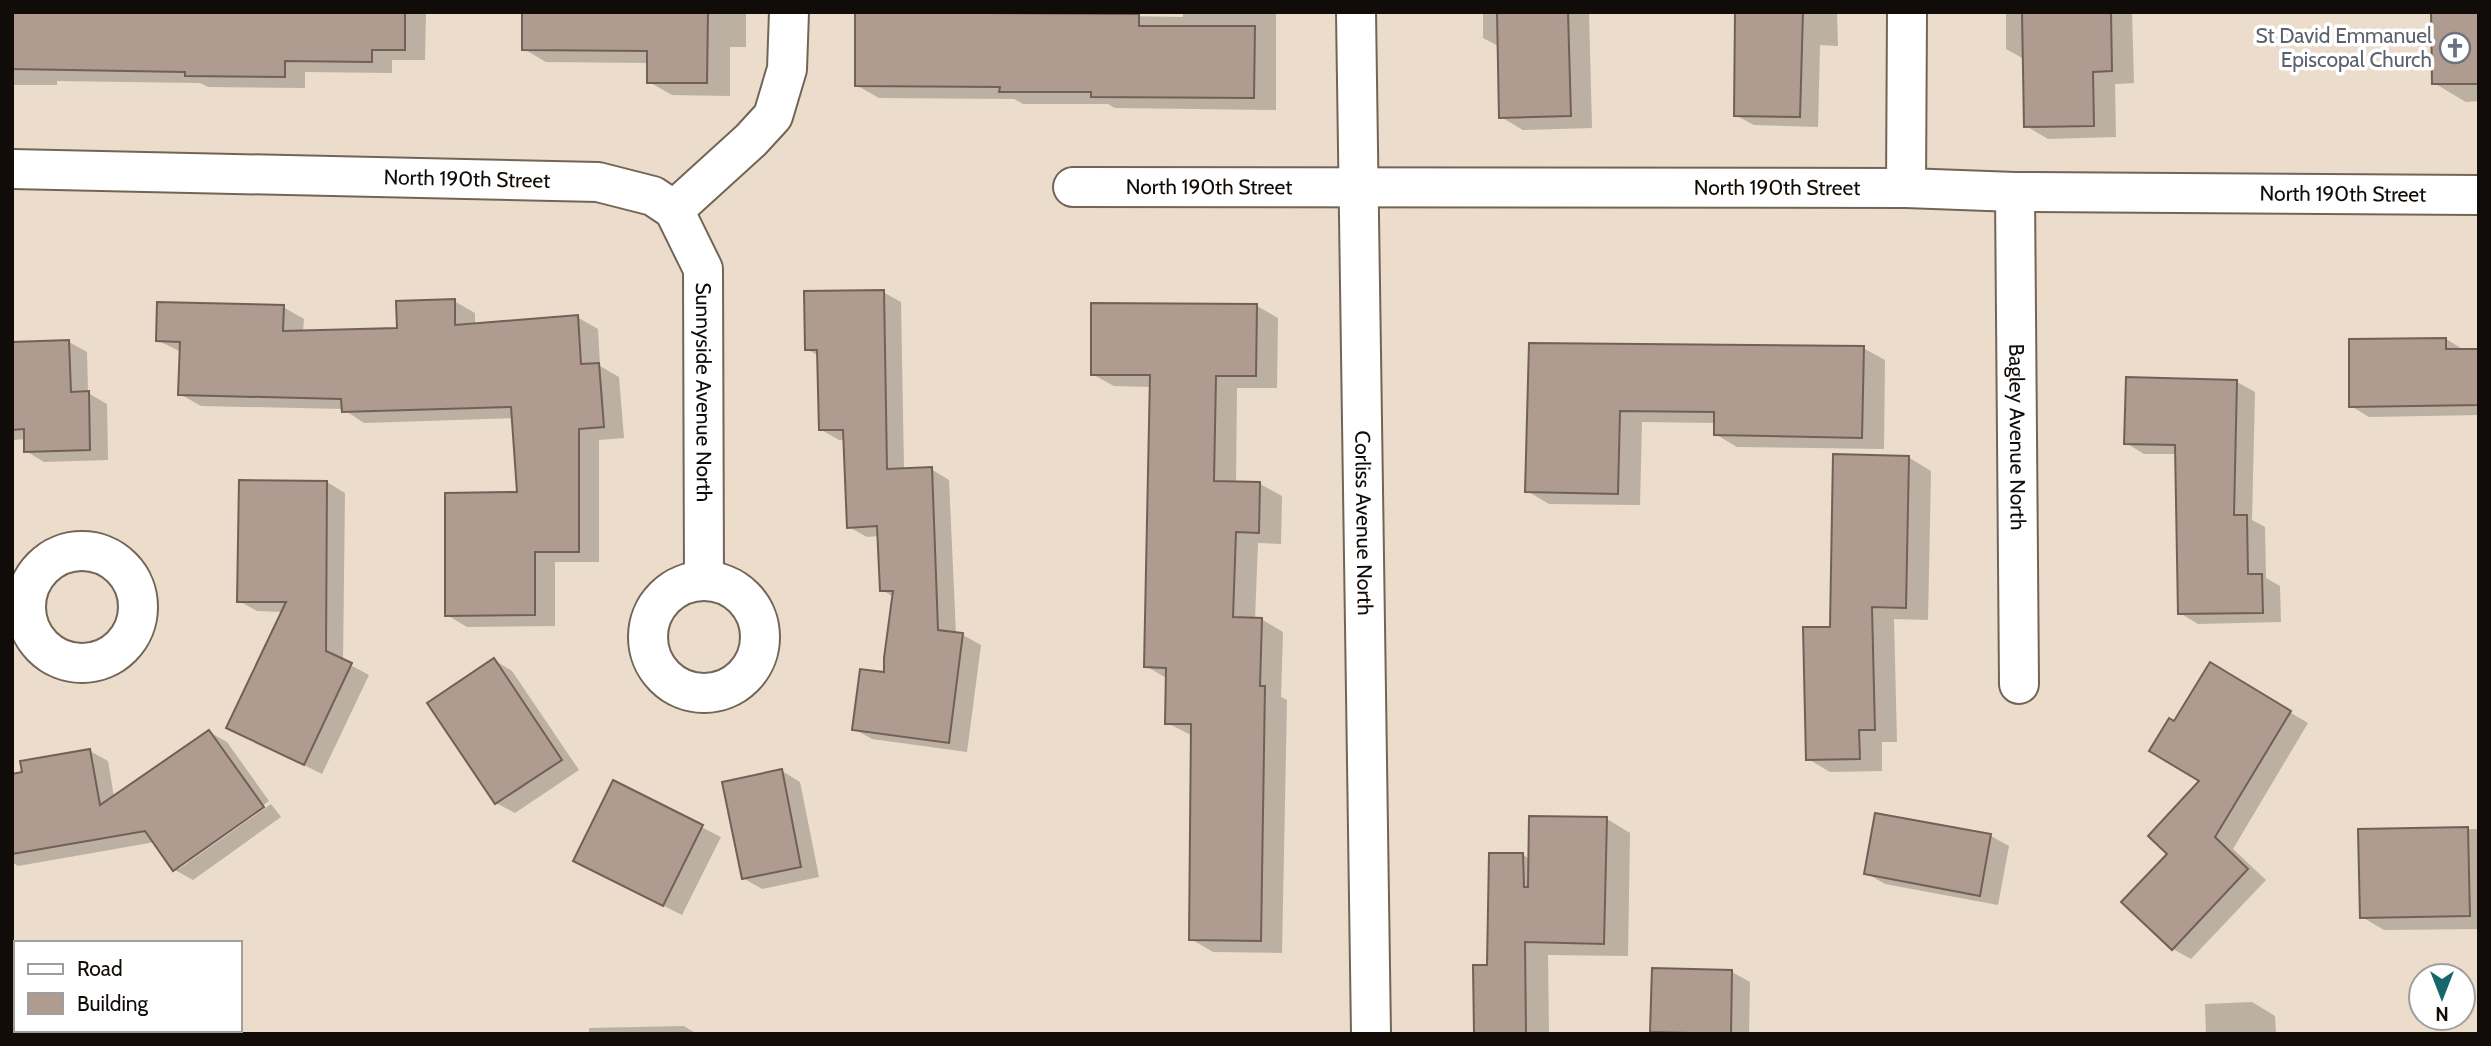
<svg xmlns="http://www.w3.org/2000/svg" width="2491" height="1046" font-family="Cabin,sans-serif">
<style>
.shadow{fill:#0003}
.building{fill:#af9b90;stroke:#726056;stroke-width:2}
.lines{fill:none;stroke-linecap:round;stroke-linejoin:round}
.minor-casing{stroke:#736556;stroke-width:42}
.minor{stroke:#fff;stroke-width:38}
.labels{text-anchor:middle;stroke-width:7;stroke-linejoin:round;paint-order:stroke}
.worship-label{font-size:21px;fill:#5b616d;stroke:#fff;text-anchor:end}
.street-label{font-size:21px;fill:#110c07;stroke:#fff}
</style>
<rect width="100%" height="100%" fill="#ebdccb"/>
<!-- shadow -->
<g class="shadow">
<polygon points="12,12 426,12 425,60 392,60 392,73 305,72 305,88 208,87 200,83 57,81 57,85 12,85"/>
<polygon points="524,12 746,12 746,47 730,47 730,96 672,95 649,82 649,63 546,62 524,49"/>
<polygon points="857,12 1183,17 1183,12 1276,12 1276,110 1115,108 1108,104 1023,104 1014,99 879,98 856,85"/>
<polygon points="1483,12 1589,12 1592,128 1523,130 1501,117 1500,47 1483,38"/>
<polygon points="1737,12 1837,12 1838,46 1820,45 1818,127 1754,125 1735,115"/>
<polygon points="2006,12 2132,12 2134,83 2115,84 2116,137 2048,139 2026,126 2024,59 2006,49"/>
<polygon points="2479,12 2479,101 2466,102 2434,83"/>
<polygon points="883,292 901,302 904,470 931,469 949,480 956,634 963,635 981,645 967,752 872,739 854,729 886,673 894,597 882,590 879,536 867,537 849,527 845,440 839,440 820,429 819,356 807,349"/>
<polygon points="454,301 475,313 475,325 577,317 598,329 600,366 619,377 624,438 599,440 599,562 555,562 555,626 467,627 447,615 519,494 514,418 364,423 343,409 201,406 180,394 181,352 157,340 283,307 304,319 303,332 399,329"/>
<polygon points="1257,306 1278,318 1277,388 1237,388 1236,483 1260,484 1282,496 1281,544 1258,543 1255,619 1261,619 1283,632 1281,697 1287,700 1282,953 1213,952 1191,939 1193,736 1167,723 1168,679 1146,666 1152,387 1114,386 1092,374"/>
<polygon points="2446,339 2464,350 2479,350 2479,415 2369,417 2351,406"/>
<polygon points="69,342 87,352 88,393 107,404 108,460 44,462 26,451 26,439 12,440 12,344"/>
<polygon points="1530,345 1863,348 1885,360 1884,449 1737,447 1715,434 1716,423 1642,422 1640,505 1549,504 1527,491"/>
<polygon points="2237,382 2255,392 2252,520 2265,527 2266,578 2280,586 2281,622 2198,624 2180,613 2177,454 2144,454 2126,443"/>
<polygon points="1908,457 1931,471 1928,620 1894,619 1897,742 1882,742 1882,771 1830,772 1808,759 1831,629"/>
<polygon points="327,482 345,493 343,661 369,675 322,774 228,727 283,612 257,611 239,601"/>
<polygon points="494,660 512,671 579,770 515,813 496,803"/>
<polygon points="2210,665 2308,723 2233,849 2266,880 2191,959 2173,949 2170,854 2202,781 2175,723"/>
<polygon points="209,732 227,742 269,801 179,865 179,869 271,804 281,817 193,880 175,870 155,842 18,866 12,862 12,775 90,751 108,761 114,797"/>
<polygon points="782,771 800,782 819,877 762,889 743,878"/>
<polygon points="613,783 721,837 682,915 593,871"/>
<polygon points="1607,819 1630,833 1628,956 1548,955 1549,1034 1476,1034 1489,967 1523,855 1530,859"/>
<polygon points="2479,829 2479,929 2384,930 2362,917 2359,831"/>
<polygon points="1991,836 2009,846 1998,905 1885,884 1866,873"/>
<polygon points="1653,969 1732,972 1750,982 1749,1034 1657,1034 1652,1031"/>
<polygon points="12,991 16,991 16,1030 83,1030 83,1034 12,1034"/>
<polygon points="2252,1002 2275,1016 2276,1034 2206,1034 2205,1004"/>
<polygon points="684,1026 697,1034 589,1034 589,1028"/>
</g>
<!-- building -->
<g class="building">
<polygon points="12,12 405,12 405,50 372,50 372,62 285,61 285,77 185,76 185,72 12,69"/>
<polygon points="522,12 708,12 707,83 647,83 647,51 522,50"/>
<polygon points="855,12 1139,14 1139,26 1255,26 1254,98 1091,97 1091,92 999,92 1000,87 855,86"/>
<polygon points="1497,12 1568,12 1571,116 1499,118"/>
<polygon points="1735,12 1803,12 1800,117 1734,116"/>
<polygon points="2022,12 2111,12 2112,71 2093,72 2094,126 2024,127"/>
<polygon points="2431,12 2479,12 2479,84 2432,84"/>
<polygon points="884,290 887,469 932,467 938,630 963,633 949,743 852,730 860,669 884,672 884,658 893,591 880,591 877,526 847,528 843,430 819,430 817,350 805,350 804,291"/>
<polygon points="455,299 455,325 578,315 581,364 599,363 604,427 579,429 579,552 535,552 535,615 445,616 445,493 517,492 511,407 342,412 341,399 178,395 180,342 156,341 157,302 284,305 283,331 397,328 396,301"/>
<polygon points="1091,303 1257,304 1256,376 1216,376 1214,481 1260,482 1259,533 1236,532 1233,617 1262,618 1260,686 1265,686 1261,941 1189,940 1191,724 1165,724 1166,668 1144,667 1150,375 1091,375"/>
<polygon points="2446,338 2446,349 2479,349 2479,405 2349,407 2349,339"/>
<polygon points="69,340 71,392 89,391 90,450 24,452 24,429 12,430 12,342"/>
<polygon points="1529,343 1864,346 1862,438 1714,435 1714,412 1620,411 1618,494 1525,492"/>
<polygon points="2126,377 2237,380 2234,515 2247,515 2248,574 2262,574 2263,613 2178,614 2175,445 2124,444"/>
<polygon points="1833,454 1909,456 1906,608 1872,607 1875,730 1859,730 1860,759 1806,760 1803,627 1830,627"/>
<polygon points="239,480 327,481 326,651 352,663 304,765 226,728 286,602 237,602"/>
<polygon points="494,658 562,760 495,804 427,703"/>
<polygon points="2210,662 2291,711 2215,837 2248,869 2172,950 2121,902 2167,854 2148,836 2199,781 2149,751 2169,718 2174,721"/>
<polygon points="209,730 264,807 173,871 145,831 12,854 12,774 22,772 20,761 90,749 100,805"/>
<polygon points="782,769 801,867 742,879 722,782"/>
<polygon points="613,780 703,825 663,906 573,861"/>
<polygon points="1875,813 1991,834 1980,896 1864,874"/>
<polygon points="1529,816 1607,817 1604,944 1525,942 1526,1034 1474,1034 1473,965 1487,965 1489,853 1523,853 1524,887 1528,887"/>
<polygon points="2468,827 2470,916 2360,918 2358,829"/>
<polygon points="1652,968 1732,970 1731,1034 1650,1032"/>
</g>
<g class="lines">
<!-- minor casing -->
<g class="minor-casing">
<g id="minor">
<path id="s1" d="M1356 12 1371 1034"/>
<path id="s2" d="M12 169 598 182 653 196 674 210 751 140 773 116 787 69 789 12"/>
<path id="s3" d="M1073 187 1906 188 2015 192 2479 195"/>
<polyline points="1906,188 1907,12"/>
<path id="s4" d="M2015 192 2019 684"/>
<path id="s5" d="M674 210 703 269 704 581"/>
<circle cx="82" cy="607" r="56"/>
<circle cx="704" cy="637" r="56"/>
</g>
</g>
<!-- minor -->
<use href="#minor" class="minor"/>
</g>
<!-- icons -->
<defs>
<g id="church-ring" transform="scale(1.575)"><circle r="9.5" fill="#fff" stroke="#6b7280" stroke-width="1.5"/><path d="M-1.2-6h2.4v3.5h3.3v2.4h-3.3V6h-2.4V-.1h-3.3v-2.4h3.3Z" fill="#6b7280"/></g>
</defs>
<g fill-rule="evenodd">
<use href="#church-ring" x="2455" y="48"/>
</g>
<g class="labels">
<!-- worship labels -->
<g class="worship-label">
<text x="2432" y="43">St David Emmanuel<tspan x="2432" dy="24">Episcopal Church</tspan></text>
</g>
<!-- street labels -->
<g class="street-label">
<text dy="7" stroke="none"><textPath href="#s2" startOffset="455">North 190th Street</textPath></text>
<text dy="7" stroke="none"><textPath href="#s3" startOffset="136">North 190th Street</textPath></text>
<text dy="7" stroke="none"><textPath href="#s3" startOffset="704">North 190th Street</textPath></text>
<text dy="7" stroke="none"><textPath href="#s3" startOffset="1270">North 190th Street</textPath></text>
<text dy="7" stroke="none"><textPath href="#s5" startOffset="189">Sunnyside Avenue North</textPath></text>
<text dy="7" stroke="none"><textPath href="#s4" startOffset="245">Bagley Avenue North</textPath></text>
<text dy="7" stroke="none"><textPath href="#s1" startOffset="511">Corliss Avenue North</textPath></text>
</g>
</g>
<!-- border -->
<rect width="2491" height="1046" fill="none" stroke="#110c07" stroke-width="28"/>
<!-- legend -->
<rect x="14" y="941" width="228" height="91" fill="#ffffff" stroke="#a09e9c" stroke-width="2"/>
<rect x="28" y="964" width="35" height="10" fill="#ffffff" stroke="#a09e9c" stroke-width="2"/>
<text x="77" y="976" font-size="21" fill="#110c07">Road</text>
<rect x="28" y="993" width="35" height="21" fill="#af9b90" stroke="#a09e9c" stroke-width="2"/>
<text x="77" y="1011" font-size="21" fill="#110c07">Building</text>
<!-- north arrow -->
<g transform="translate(2442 997) rotate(180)"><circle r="33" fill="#ffffff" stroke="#a09e9c" stroke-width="2"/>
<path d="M0-5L12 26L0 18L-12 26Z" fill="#176669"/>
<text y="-10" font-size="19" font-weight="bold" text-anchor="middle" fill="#110c07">N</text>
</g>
</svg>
